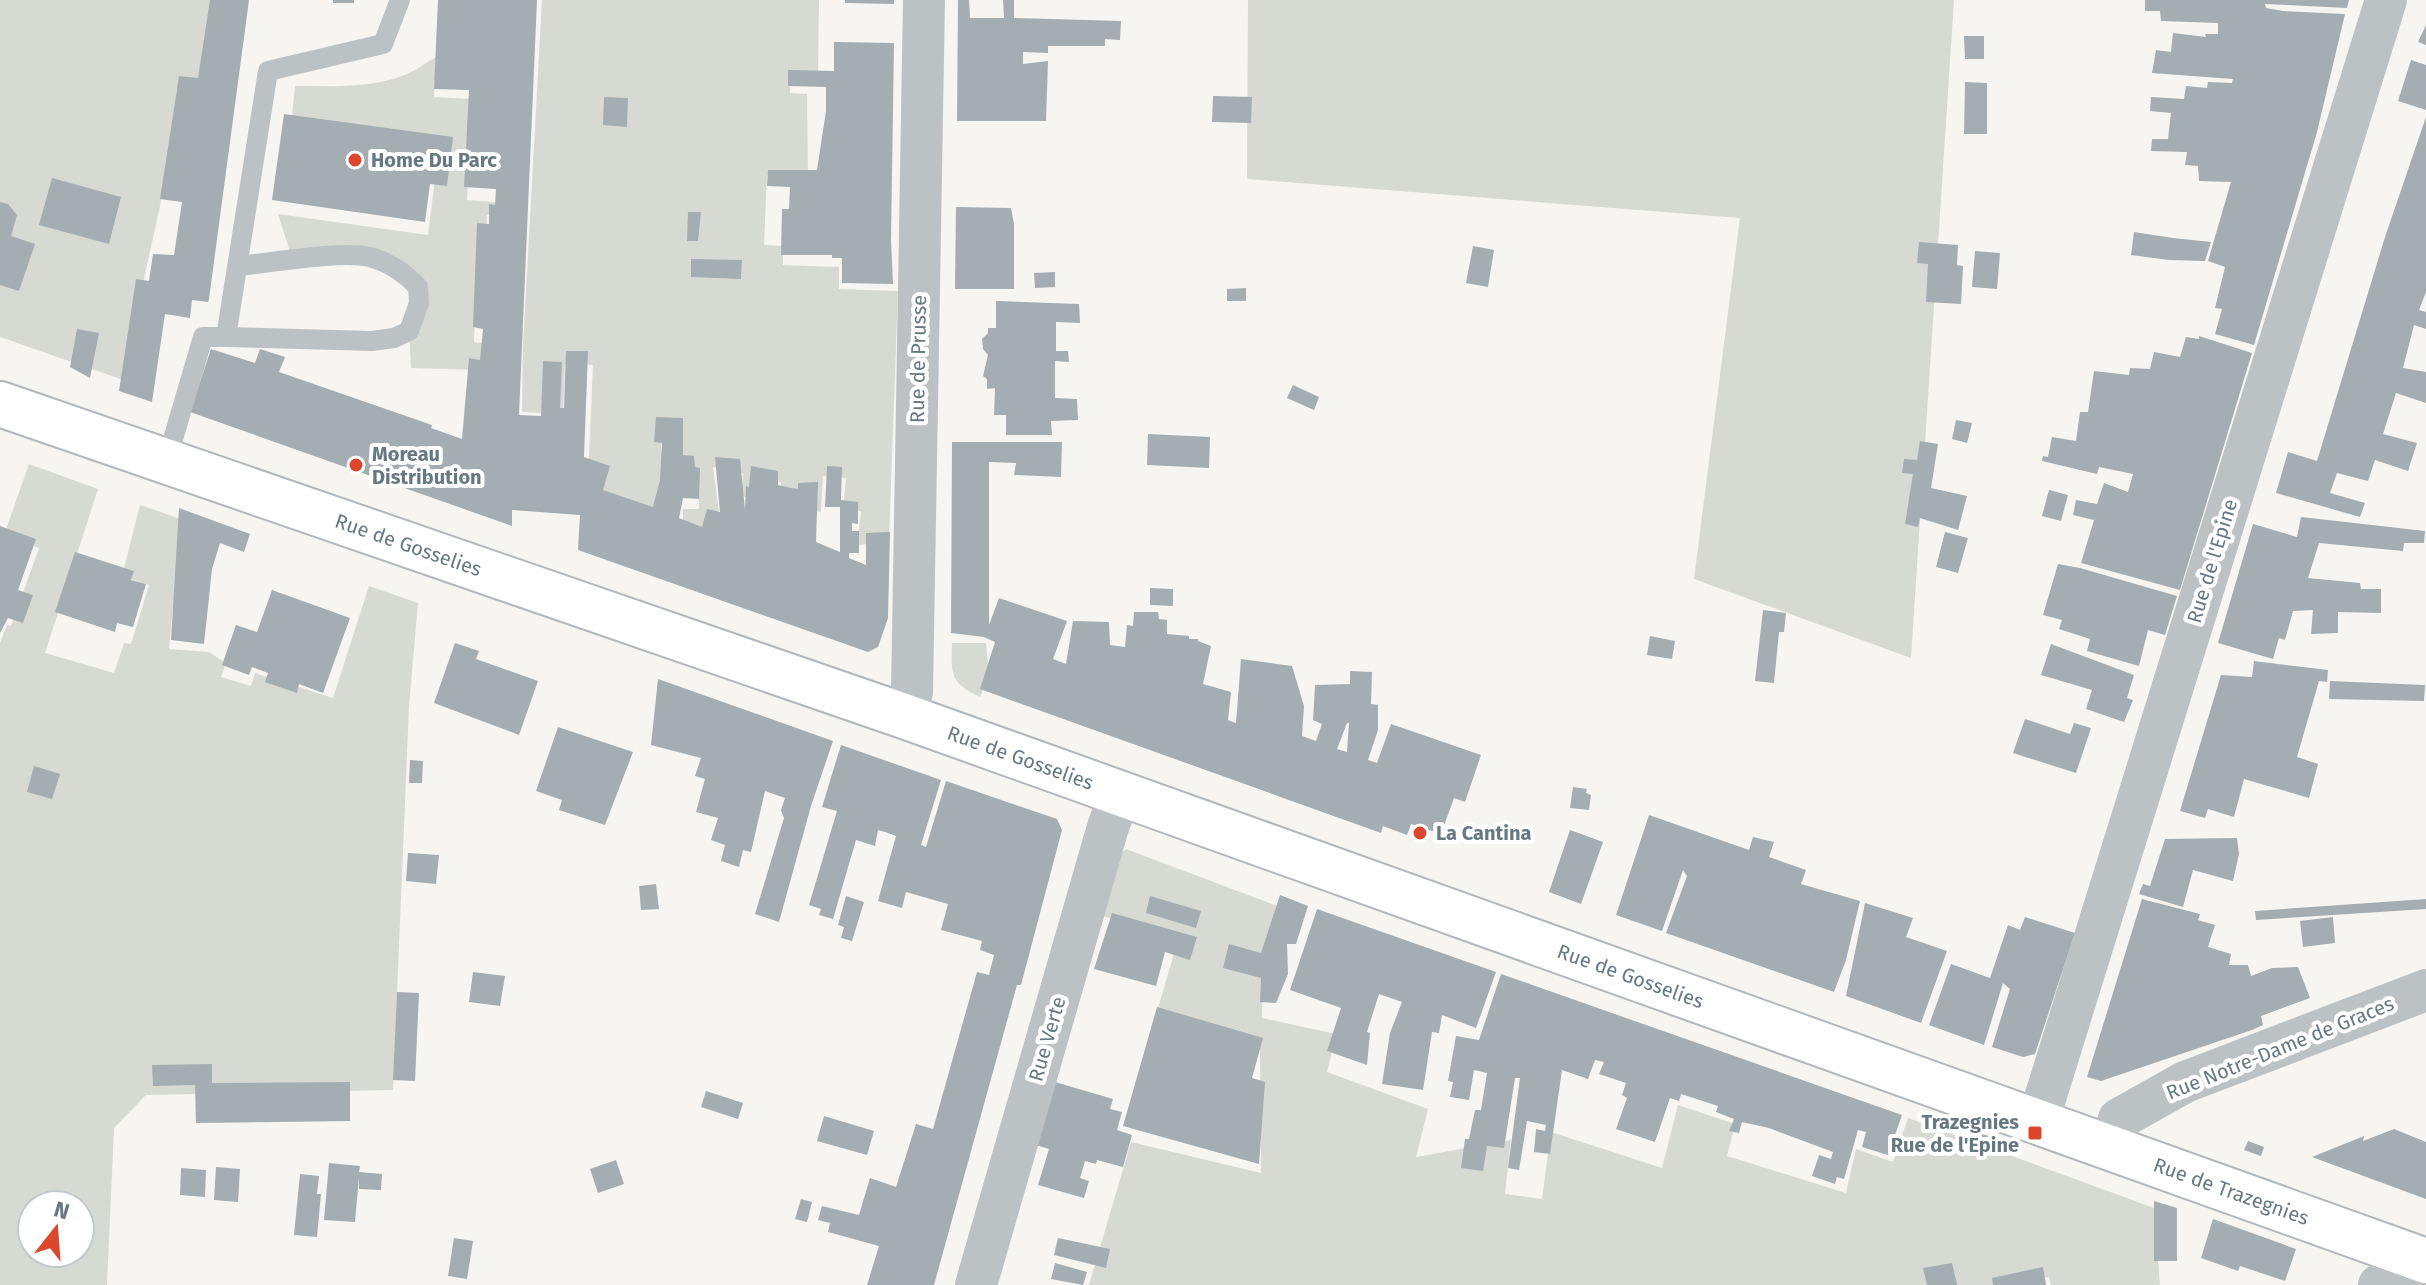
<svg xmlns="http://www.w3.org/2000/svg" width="2426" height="1285" font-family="'Fira Sans',sans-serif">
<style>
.green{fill:#d6dad2;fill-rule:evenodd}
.building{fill:#a4adb2;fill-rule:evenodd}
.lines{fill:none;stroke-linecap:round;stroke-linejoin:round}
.secondary-casing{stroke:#b1b7bb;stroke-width:48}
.service{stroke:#bcc1c4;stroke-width:20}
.minor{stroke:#bcc1c4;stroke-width:42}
.secondary{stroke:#fff;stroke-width:44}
.poi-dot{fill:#db472d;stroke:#fff;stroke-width:3}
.labels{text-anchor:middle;stroke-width:8;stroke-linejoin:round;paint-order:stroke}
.poi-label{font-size:20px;font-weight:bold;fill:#667882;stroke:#fff;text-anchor:start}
.street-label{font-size:20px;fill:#667882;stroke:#fff}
</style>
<rect width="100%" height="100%" fill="#f6f5f2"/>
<!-- green -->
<g class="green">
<polygon points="0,0 215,0 203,91 177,88 160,206 141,292 129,382 0,337"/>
<polygon points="542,0 819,0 818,78 790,78 790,93 807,94 808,176 767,175 764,245 783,246 783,265 839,267 839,289 898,291 889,542 857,545 861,511 843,511 846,478 823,476 821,512 781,506 781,482 762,481 765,502 741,496 743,473 713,467 719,512 715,543 683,532 683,509 699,509 698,471 682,473 659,426 663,467 655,521 587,502 593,365 565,364 563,414 522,412 523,345"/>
<polygon points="1248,0 1954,0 1911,658 1694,579 1740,218 1247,179"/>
<path d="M436 57 434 97 473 99 467 200 495 202V215H487L486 233H479L474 342 483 343 481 370 411 368 409 331 419 303 391 266 293 261 278 214 428 235 439 147 291 125 295 86C332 86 374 89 409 73 418 69 427 62 436 57Z"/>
<path d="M29 464 98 489 45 653 114 673 124 643 131 644 149 585 122 576 140 505 181 519 169 649 209 652 226 663 221 677 251 686 255 673 333 698 369 586 418 603 409 706 393 1090 146 1095 114 1128 107 1285H0V643L7 625 11 626 39 548 4 535ZM32 1205H80V1253H32Z"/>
<path d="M952 643H986L989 674 980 697C950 683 951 674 952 643Z"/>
<polygon points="1126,849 1280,907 1263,975 1262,1018 1336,1034 1327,1072 1428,1109 1416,1157 1511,1140 1505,1194 1542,1199 1551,1132 1662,1168 1678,1105 1735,1124 1727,1156 1846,1193 1856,1149 1893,1162 1908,1118 2154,1208 2160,1285 2051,1285 2049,1277 2009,1285 1089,1285 1131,1142 1261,1173 1260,1048 1155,1018 1179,937 1099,915 1114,859"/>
</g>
<!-- building -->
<g class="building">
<polygon points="210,0 249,0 209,299 208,302 192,300 190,318 165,314 152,402 119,391 136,279 149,281 153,254 174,255 182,202 160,199 179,76 198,78"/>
<rect x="333" y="0" width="21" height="3"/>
<polygon points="438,0 537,0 519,415 541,416 543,361 562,362 560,408 564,408 566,351 588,351 584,457 610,466 603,490 653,507 660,480 662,443 654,442 656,417 683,418 683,455 694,456 695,467 700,468 699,499 683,498 679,518 702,527 707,509 720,512 715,457 740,459 745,510 746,486 749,487 751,466 778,471 778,485 791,488 798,489 798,483 818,482 816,542 840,552 840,507 825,507 827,466 842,467 841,500 858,502 858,524 852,523 852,531 859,531 859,553 849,553 849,558 866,565 866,533 890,532 888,618 878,647 868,652 578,550 580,515 512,510 512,526 190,412 211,349 255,363 260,349 285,357 279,372 432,425 431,428 462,439 469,358 480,360 483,329 473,327 477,223 489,224 489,204 495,205 496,189 464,187 469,90 434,89"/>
<polygon points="845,0 894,0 894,4 845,3"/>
<polygon points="958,0 969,0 970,18 1004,18 1003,0 1014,0 1014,18 1121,21 1120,40 1105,39 1105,46 1048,46 1048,53 1023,52 1023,64 1048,61 1046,121 957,121"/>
<polygon points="2145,0 2349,0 2347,8 2265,4 2266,8 2283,11 2345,14 2317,132 2254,345 2215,334 2222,309 2215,308 2225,267 2208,261 2231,182 2199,181 2198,166 2185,165 2187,152 2151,151 2152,139 2168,139 2171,113 2150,111 2151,97 2184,99 2186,86 2207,88 2208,82 2232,83 2233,79 2152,73 2156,50 2171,52 2173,33 2206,37 2205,34 2218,34 2218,23 2161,21 2160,11 2145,11"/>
<polygon points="2426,25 2426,45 2418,42"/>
<polygon points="1964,36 1984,36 1984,59 1965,59"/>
<polygon points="834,42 894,43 891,239 893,284 842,283 842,258 832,258 832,255 781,255 782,209 789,209 790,187 767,186 768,170 817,170 826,111 826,87 788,86 788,70 834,71"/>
<polygon points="2411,60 2426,65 2426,110 2398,101"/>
<polygon points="1965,82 1987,83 1987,134 1964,134"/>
<polygon points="1213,96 1252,97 1251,123 1212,122"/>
<polygon points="604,97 628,98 627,127 603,125"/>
<polygon points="284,114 453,137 447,186 430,184 425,222 272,200"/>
<polygon points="2426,117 2426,292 2419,310 2426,312 2426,329 2414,325 2403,368 2426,372 2426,403 2396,393 2383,434 2417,443 2408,471 2375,460 2368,481 2337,473 2330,493 2365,503 2360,517 2276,493 2288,452 2317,461 2385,237"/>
<polygon points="52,178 121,197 109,244 39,225"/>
<polygon points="0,202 8,204 17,215 11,236 35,244 19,291 0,285"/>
<polygon points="956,207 1011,208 1014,224 1014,289 955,289"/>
<polygon points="688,212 701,212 698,241 687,241"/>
<polygon points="2134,232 2173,238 2211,242 2205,261 2169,260 2131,255"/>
<polygon points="1919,242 1958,245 1957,265 1963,266 1961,304 1926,302 1928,264 1917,263"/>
<polygon points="1473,246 1494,250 1488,287 1466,283"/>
<polygon points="1975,251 2000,253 1997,289 1972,287"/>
<polygon points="691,259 742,260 741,279 691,277"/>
<polygon points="1055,272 1055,287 1035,288 1034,273"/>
<polygon points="1246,288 1246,301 1227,301 1227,289"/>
<polygon points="996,301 1079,304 1080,323 1056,322 1056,351 1068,351 1069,362 1055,361 1055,398 1077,399 1078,420 1051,421 1052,435 1006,435 1006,415 994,415 995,388 987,389 987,379 983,376 988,355 983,349 982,339 988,333 988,328 996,328"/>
<polygon points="77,329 99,333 90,378 70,367"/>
<polygon points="2199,336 2252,353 2180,590 2081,563 2094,520 2073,515 2076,500 2097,504 2104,483 2128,492 2133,474 2099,467 2097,474 2042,461 2043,456 2048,457 2052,437 2076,441 2080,412 2088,412 2094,371 2129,375 2130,368 2150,369 2154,352 2180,357 2186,337 2199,339"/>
<polygon points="1293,385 1319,397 1314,410 1287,398"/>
<polygon points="1956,420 1972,423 1967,443 1952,439"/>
<polygon points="1148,434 1210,437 1209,468 1147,465"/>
<polygon points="1920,441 1938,444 1931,488 1967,496 1958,530 1920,518 1918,527 1905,524 1913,474 1902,473 1904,459 1917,460"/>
<path d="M952 442H1062L1061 477 1014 475 1016 463 989 462V625L999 598 1067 621 1053 659 1066 664 1073 621 1109 622 1110 645 1125 647 1127 625 1133 626 1134 612H1158L1159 619 1167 620V634L1189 636V639H1198V641L1211 646 1203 684 1231 692 1228 720 1236 723 1241 659 1292 666 1304 706 1302 736 1316 741 1322 724 1313 720 1315 685 1350 684V671L1372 672 1371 704 1378 705V730L1368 760 1377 763 1391 724 1481 755 1465 802 1454 798 1441 834 1411 824 1407 835 1383 826 1381 833 980 689 995 642 984 637 951 633ZM1347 723H1349L1347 752 1337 749Z"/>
<polygon points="2049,490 2068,495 2061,521 2042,516"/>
<polygon points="179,508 250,534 244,552 220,543 212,569 204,644 171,640"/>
<polygon points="2301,517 2425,531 2424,543 2404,543 2403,551 2319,543 2308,578 2360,583 2361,589 2381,589 2381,613 2338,612 2338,633 2311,634 2313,610 2293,611 2285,640 2279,638 2273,659 2218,643 2253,524 2297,537"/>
<polygon points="0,526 36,539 18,590 33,595 23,623 8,618 0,633"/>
<polygon points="1945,532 1968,538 1958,573 1936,567"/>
<polygon points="75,552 134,571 131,580 146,584 133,627 117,623 115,632 55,612"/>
<polygon points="2058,564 2080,568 2177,596 2165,635 2148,630 2139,666 2087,651 2090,639 2059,629 2062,620 2043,615"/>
<polygon points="1150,588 1173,589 1173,606 1150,605"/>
<polygon points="272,590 350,618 323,693 299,684 297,693 265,682 268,673 252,667 249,675 222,665 236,625 257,632"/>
<polygon points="1763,610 1786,613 1784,632 1779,632 1774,683 1755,681"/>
<polygon points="1650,636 1675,641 1672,659 1647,655"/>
<polygon points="455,643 479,651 476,659 538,681 519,735 434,703"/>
<polygon points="2051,644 2134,675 2127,698 2133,700 2124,722 2086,709 2092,690 2041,675"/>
<polygon points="2254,661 2328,670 2327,682 2319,681 2297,757 2318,764 2309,798 2244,779 2234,817 2208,809 2205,818 2180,811 2221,675 2252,677"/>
<polygon points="658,679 833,741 811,806 779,922 755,914 784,818 781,810 785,798 765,791 751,852 743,850 739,867 721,861 725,845 711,840 718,818 696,812 705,779 695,776 701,758 651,745"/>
<polygon points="2330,681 2425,685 2424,701 2329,699"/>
<polygon points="2025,719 2070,734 2074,723 2091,728 2076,773 2013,753"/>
<polygon points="558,727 633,752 605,825 559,810 562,800 536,791"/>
<polygon points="841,745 941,780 921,845 926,847 946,781 1057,819 1062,830 1021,985 1017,985 934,1285 867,1285 879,1246 828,1232 830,1223 818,1220 822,1206 859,1215 870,1178 896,1187 916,1124 933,1129 977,972 989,975 994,955 980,950 982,941 941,930 948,904 906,892 902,908 878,901 896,836 885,832 878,830 875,846 856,840 833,919 819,915 821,909 809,905 837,811 822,807"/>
<polygon points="410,760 423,761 422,783 409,783"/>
<polygon points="34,766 60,774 52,799 27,792"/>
<polygon points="1573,787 1587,789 1586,793 1591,795 1589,810 1570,808"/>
<polygon points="1649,815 1749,850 1753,837 1774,842 1769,857 1806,870 1801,884 1860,901 1846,960 1834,992 1666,933 1687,876 1683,870 1662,931 1616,915"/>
<polygon points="1570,830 1603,842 1581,904 1549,892"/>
<polygon points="2237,838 2239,854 2233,881 2193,870 2183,907 2139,894 2143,884 2150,886 2165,839"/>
<polygon points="408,853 439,855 436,884 406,881"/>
<polygon points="656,884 659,909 641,910 639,886"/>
<polygon points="1280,895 1308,906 1296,944 1287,944 1288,974 1276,1003 1260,1002 1261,978 1223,968 1229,944 1261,953"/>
<polygon points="846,896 864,902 852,941 841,938 844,927 838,925"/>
<polygon points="1150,896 1201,911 1196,928 1146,913"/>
<polygon points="2142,899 2200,914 2198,920 2215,925 2208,947 2231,954 2229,965 2248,965 2251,976 2272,968 2298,967 2310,998 2261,1016 2263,1025 2252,1030 2101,1081 2087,1077"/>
<polygon points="2426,899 2426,909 2256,920 2255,911"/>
<polygon points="1865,903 1913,918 1906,937 1947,951 1921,1023 1846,996"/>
<polygon points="1317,909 1496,972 1476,1028 1442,1015 1439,1033 1432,1032 1423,1090 1382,1084 1390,1033 1402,1002 1379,994 1367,1032 1370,1033 1367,1065 1327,1051 1341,1008 1290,990"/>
<polygon points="1112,913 1197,937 1190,960 1165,952 1156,986 1094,969"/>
<polygon points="2025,917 2075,933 2035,1054 2023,1057 1992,1047 2010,989 2003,983 1984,1045 1929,1025 1951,964 1990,978 2008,925 2020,930"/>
<polygon points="2333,917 2335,943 2303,947 2300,921"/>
<polygon points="473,972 505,976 500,1006 469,1002"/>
<polygon points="1501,974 1902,1115 1888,1155 1862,1147 1866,1132 1858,1130 1844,1179 1837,1177 1835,1184 1812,1176 1819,1155 1831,1159 1833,1152 1769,1128 1742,1122 1739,1133 1729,1131 1734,1119 1716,1112 1718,1106 1681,1094 1679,1101 1670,1098 1655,1142 1616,1129 1627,1098 1622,1095 1626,1083 1599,1074 1604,1062 1595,1060 1588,1079 1562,1070 1550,1154 1534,1152 1536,1129 1545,1131 1546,1125 1527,1121 1519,1170 1508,1168 1520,1078 1515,1078 1504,1148 1487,1146 1483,1171 1461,1168 1465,1139 1469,1139 1475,1110 1481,1110 1487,1073 1474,1070 1469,1100 1450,1097 1453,1082 1448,1081 1456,1036 1479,1040"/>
<polygon points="397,992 419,993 415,1081 393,1080"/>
<polygon points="1157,1007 1263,1038 1252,1078 1265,1082 1259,1164 1123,1126"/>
<polygon points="212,1064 212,1083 350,1082 350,1121 196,1123 195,1085 153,1086 152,1065"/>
<polygon points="1055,1082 1113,1099 1110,1109 1122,1112 1117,1130 1132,1135 1123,1167 1097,1160 1096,1164 1085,1161 1080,1178 1089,1181 1084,1198 1038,1185 1049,1149 1036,1145"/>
<polygon points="706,1091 743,1103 738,1119 701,1107"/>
<polygon points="824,1116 874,1131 867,1155 817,1141"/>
<polygon points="2394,1129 2426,1142 2426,1199 2312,1157 2364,1136 2363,1141"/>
<polygon points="1982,1134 1999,1139 1996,1148 1978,1143"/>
<polygon points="2248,1141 2264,1147 2261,1156 2244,1150"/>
<polygon points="616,1160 624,1184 598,1193 590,1169"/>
<polygon points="329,1163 360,1166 359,1172 382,1174 381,1190 359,1189 359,1177 355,1222 324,1220"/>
<polygon points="216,1167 240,1169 238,1202 214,1200"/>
<polygon points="181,1168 206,1170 205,1197 180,1195"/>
<polygon points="300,1174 319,1176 317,1194 321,1194 317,1237 294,1235"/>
<polygon points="801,1199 812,1202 807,1222 795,1219"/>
<polygon points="2154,1201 2177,1208 2177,1261 2154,1261"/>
<polygon points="2213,1219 2296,1249 2285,1281 2240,1266 2238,1271 2201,1258"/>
<polygon points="454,1238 473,1241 467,1279 448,1276"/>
<polygon points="1058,1238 1110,1249 1106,1268 1054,1255"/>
<polygon points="1055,1263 1087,1272 1083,1285 1051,1279"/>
<polygon points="1952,1263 1957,1285 1927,1285 1923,1268"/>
<polygon points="2043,1267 2046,1285 1993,1285 1992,1278"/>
</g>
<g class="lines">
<!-- secondary casing -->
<g class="secondary-casing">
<g id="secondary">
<path id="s1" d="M0 404 904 716 2426 1261"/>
</g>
</g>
<!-- service -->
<g class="service">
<path d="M226 337 372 341 394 338 409 331 419 303 418 287C405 273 388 262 370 257 340 250 271 263 238 266"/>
<polyline points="166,463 203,337 226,337 268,71 383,44 400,0"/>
</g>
<!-- minor -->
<g class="minor">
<polyline points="904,716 912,692 924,0"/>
<polyline points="2038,1121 2386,0"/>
<polyline points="2110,1146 2119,1119 2185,1082 2426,990"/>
<polyline points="976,1285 1108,827 1120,794"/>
<polyline points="2379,1285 2426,1274"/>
</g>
<!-- secondary -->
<use href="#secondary" class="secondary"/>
</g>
<!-- markers -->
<g class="poi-dot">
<circle cx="355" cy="160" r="8"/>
<circle cx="356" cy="465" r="8"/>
<circle cx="1420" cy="833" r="8"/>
<rect x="2027" y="1125" width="16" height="16" rx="4"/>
</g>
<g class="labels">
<!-- poi labels -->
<g class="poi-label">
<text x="371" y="167">Home Du Parc</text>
<text x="372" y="461">Moreau<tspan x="372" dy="23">Distribution</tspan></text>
<text x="1436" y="840">La Cantina</text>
<text x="2019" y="1129" text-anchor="end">Trazegnies<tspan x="2019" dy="23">Rue de l'Epine</tspan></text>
</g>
<!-- street labels -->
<g class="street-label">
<text transform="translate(918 359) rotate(-89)" y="7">Rue de Prusse</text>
<text dy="7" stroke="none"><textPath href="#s1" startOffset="432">Rue de Gosselies</textPath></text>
<text transform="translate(2212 561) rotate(-73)" y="7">Rue de l'Epine</text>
<text dy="7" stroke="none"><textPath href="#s1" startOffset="1080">Rue de Gosselies</textPath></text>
<text dy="7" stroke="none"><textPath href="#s1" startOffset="1728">Rue de Gosselies</textPath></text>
<text transform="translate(1047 1039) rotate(-74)" y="7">Rue Verte</text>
<text transform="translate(2280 1048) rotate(-22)" y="7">Rue Notre-Dame de Graces</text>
<text dy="7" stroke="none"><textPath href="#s1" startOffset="2366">Rue de Trazegnies</textPath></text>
</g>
</g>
<!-- north arrow -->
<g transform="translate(56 1229) rotate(17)"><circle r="38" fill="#ffffff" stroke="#c2c9cd" stroke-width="2"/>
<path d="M0-6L14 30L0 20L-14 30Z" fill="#db472d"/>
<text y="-12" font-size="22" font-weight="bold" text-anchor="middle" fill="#667882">N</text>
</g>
</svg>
